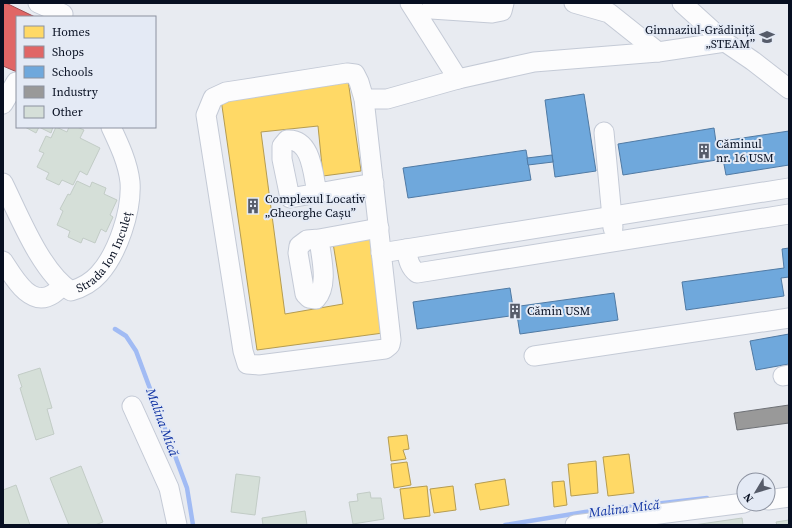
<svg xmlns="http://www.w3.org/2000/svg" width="792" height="528" font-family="'Source Serif 4',serif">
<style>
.homes{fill:#ffd966;stroke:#b59c51}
.shops{fill:#e06666;stroke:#9f4c51}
.schools{fill:#6fa8dc;stroke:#507aa4}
.industry{fill:#999;stroke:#6d7075}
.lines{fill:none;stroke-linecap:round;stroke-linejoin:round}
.stream{stroke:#a1bbf4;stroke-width:4.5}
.building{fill:#d5dfd8;stroke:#c2ccc6}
.minor-casing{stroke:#c4cad6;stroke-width:21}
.minor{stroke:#fcfcfd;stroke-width:19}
.labels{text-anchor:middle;stroke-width:4;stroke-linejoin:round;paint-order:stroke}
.poi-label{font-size:12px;fill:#070f21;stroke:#e4eaf5;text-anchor:start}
.street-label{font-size:12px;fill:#070f21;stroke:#e4eaf5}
.water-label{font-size:13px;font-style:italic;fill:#0f32a2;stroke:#e4eaf5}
</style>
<rect width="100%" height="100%" fill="#e8ebf1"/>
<!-- homes -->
<g class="homes">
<polygon points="348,80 361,171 323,176 318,126 261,132 285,314 343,304 333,243 371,237 383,333 257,350 221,99"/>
<polygon points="407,435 409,449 403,450 406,459 391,461 388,437"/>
<polygon points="629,454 634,493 608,496 603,457"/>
<polygon points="596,461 598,493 571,496 568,464"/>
<polygon points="407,462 411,485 394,488 391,464"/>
<polygon points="505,479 509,505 480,510 475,484"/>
<polygon points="564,481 567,505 554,507 552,482"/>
<polygon points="427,486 430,516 404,519 400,489"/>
<polygon points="453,486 456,510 434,513 430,489"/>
</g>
<!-- shops -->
<polygon class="shops" points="3,3 6,3 35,17 17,17 17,72 3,66"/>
<!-- schools -->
<g class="schools">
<polygon points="584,94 596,171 555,177 545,100"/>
<polygon points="714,128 716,142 789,131 789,165 726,175 723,159 623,175 618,144"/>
<polygon points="526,150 531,180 408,198 403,168"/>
<polygon points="552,155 553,162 528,165 527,158"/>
<polygon points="789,248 789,277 781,278 784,296 686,310 682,282 784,268 782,249"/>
<polygon points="510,288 513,307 614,293 618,320 520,334 517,315 417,329 413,302"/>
<polygon points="789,334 789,364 756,370 750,341"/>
</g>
<!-- industry -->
<polygon class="industry" points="789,405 789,423 737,430 734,413"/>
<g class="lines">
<!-- stream -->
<g class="stream">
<polyline points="115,329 126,336 136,351 187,488 193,525"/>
<polyline points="505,525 585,512 707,498"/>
</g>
</g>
<!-- building -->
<g class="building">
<polygon points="25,127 39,127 36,133"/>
<polygon points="39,127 53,127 51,133"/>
<polygon points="56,127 67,132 69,127 77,127 84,130 80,138 100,148 87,175 80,171 73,185 62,180 59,185 46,179 49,173 37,167 44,153 39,151 46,136 51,138"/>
<polygon points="77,181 90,187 92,182 106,188 104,194 117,200 110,215 113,217 106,232 101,229 95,243 83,238 81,243 68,237 70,231 57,225 63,211 60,209 68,194 70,195"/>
<polygon points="40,368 52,408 47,409 54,434 36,440 20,388 22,387 18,375"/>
<polygon points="81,466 103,522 95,525 69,525 50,478"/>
<polygon points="236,474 260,477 255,515 231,512"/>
<polygon points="16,485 30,525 3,525 3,490"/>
<polygon points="370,492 371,498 381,498 384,519 353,524 349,502 358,501 357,494"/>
<polygon points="305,511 307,525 263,525 262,518"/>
<polygon points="742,518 743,525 694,525"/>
<polygon points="789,520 789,525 777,525 776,522"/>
</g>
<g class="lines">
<!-- minor casing -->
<g class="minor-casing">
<g id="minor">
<polyline points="38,3 63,14"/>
<polyline points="574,3 609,13 658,52"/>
<polyline points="682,3 725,42 753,61 789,89"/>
<polyline points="431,9 492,13 502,11 504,3"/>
<polygon points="347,73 355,74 359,82 364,99 391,340 390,345 385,349 259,365 247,364 243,351 206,115 213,98 226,92"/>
<polyline points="458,79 534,62 658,52 725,42"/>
<polyline points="364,99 387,99 458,79 410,3"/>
<polyline points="3,104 16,82"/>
<polyline points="604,132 613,228"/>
<path id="s1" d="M3 183C19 215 41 272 71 291 81 288 92 282 99 274 118 253 132 210 130 182 128 163 119 144 111 127"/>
<path d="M317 193C313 175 312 138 287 140L282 146V159L290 198 374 183"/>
<path d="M319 239C321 257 329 285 316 299L309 298 305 294 298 253 299 246 307 240 319 239 379 228"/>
<path d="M406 249C408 258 409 267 417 273L789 214"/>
<polyline points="381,253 789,188"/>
<path d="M3 261C13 276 30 309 53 294 56 292 59 289 63 286"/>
<polyline points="534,356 789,318"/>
<polyline points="783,376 789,375"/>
<polyline points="132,406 169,488 177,525"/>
<polyline points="768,500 789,497"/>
<polyline points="575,525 744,503"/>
</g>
</g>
<!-- minor -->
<use href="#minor" class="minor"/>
</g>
<!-- icons -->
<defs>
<g id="school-bare" transform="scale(1.2)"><path d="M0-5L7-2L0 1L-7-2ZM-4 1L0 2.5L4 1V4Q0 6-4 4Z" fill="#565c6a" stroke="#e4eaf5" stroke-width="2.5" paint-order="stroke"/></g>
<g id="building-bare" transform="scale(1.2)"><path d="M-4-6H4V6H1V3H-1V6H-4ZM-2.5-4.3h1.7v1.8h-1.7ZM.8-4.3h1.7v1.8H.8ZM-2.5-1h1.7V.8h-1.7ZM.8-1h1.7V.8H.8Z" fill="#565c6a" stroke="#e4eaf5" stroke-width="2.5" paint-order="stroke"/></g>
</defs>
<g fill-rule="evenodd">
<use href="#school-bare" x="767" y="37"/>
<use href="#building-bare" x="704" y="151"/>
<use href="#building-bare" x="253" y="206"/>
<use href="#building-bare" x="515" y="311"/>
</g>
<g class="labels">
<!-- poi labels -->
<g class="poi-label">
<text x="755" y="34" text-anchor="end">Gimnaziul-Grădiniță<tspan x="755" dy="14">„STEAM”</tspan></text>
<text x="716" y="148">Căminul<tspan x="716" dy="14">nr. 16 USM</tspan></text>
<text x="265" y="203">Complexul Locativ<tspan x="265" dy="14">„Gheorghe Cașu”</tspan></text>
<text x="527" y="315">Cămin USM</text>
</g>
<!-- street labels -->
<g class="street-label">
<text dy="4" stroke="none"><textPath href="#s1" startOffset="183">Strada Ion Inculeț</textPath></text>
</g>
<!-- water labels -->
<g class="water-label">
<text transform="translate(163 422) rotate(70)" y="5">Malina Mică</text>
<text transform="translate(624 508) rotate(-7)" y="5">Malina Mică</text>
</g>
</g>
<!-- border -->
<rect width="792" height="528" fill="none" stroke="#070f21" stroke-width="8"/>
<!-- legend -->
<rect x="16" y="16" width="140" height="112" fill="#e4eaf5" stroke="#8c92a0"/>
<rect x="24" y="26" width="20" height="12" fill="#ffd966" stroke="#8c92a0"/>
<text x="52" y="36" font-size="12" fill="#070f21">Homes</text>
<rect x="24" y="46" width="20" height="12" fill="#e06666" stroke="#8c92a0"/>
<text x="52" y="56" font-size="12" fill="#070f21">Shops</text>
<rect x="24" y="66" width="20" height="12" fill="#6fa8dc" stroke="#8c92a0"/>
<text x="52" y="76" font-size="12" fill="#070f21">Schools</text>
<rect x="24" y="86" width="20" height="12" fill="#999999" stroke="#8c92a0"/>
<text x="52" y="96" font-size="12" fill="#070f21">Industry</text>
<rect x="24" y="106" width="20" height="12" fill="#d5dfd8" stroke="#8c92a0"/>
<text x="52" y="116" font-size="12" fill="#070f21">Other</text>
<!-- north arrow -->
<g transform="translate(756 492) rotate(232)"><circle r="19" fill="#e4eaf5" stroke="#8c92a0"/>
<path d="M0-3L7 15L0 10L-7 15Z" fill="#565c6a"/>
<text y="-6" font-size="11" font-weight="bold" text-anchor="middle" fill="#070f21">N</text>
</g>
</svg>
